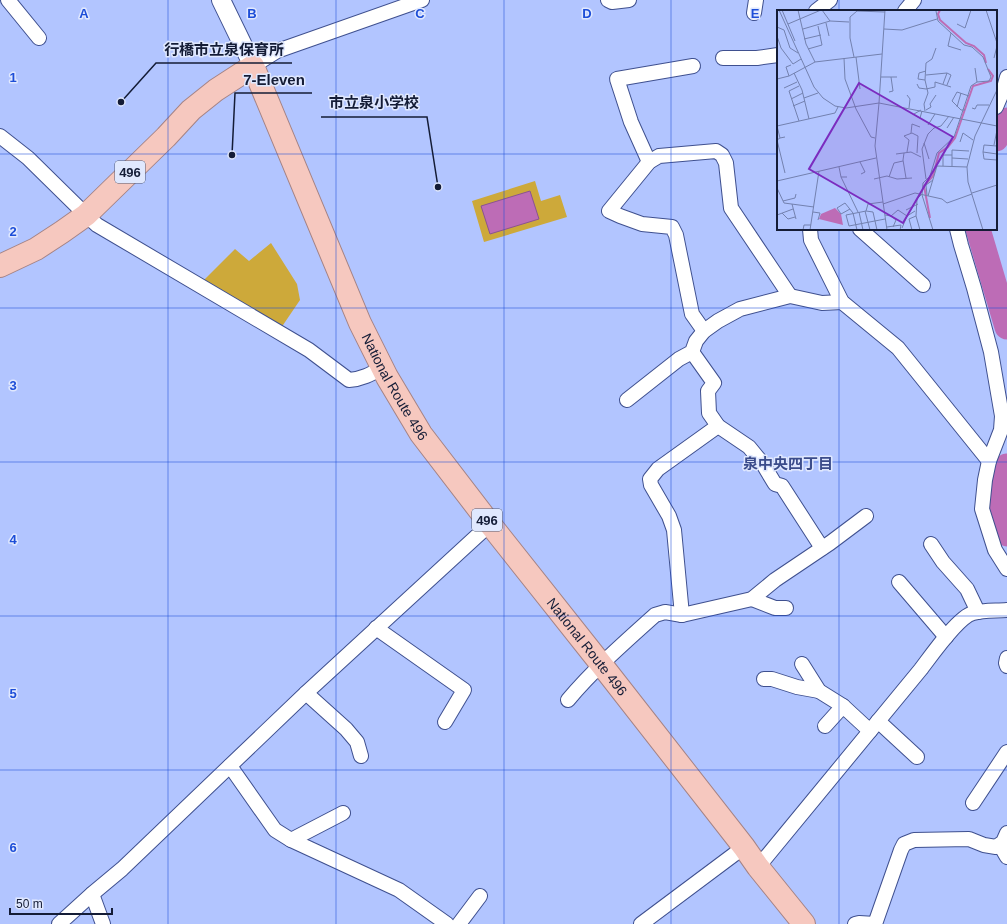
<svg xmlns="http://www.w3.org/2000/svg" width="1007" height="924" font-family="Helvetica,'Noto Sans JP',sans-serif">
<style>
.green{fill:#cda93a}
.water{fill:#bd6cb6;stroke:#8a5490}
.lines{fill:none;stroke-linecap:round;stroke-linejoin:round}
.river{stroke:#bd6cb6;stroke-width:25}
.minor-casing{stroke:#3f508f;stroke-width:16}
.tertiary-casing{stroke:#3f508f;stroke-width:20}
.trunk-casing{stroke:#a58385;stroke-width:24}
.minor{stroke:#fff;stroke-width:14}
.tertiary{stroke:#fff;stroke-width:18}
.trunk{stroke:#f6c8bf;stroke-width:22}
.grid{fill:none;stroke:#1d4ed8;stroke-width:1;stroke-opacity:0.55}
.labels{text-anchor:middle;stroke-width:3;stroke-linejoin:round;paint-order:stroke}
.shield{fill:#e0e8fe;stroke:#515972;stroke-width:1}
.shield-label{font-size:13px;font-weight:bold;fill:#141c36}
.street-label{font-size:14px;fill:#141c36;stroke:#e0e8fe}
.neighbourhood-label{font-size:15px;font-weight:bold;fill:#3b4c8b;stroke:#e0e8fe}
.inset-river{fill:none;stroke:#bd6cb6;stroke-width:2}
.inset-road{fill:none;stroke:#7381af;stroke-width:1}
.view{fill:#7b2cbf;fill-opacity:0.15;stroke:#7b2cbf;stroke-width:2}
.inset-edge{fill:none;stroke:#141c36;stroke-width:2}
.grid-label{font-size:13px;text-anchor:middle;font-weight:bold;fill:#1d4ed8;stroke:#e0e8fe;stroke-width:3;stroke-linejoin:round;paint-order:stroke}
.leader{fill:none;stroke:#141c36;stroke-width:1.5}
.callout-dot{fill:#141c36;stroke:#e0e8fe;stroke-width:1.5}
.callout-label{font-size:15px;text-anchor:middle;font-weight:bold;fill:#141c36;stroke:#e0e8fe;stroke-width:3;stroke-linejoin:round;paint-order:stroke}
</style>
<rect width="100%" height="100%" fill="#b2c5ff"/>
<!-- green -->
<g class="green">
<polygon points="535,181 541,201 560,195 567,217 484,242 472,201"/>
<polygon points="271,243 297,284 300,300 281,328 203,281 235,249 249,261"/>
</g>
<!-- water -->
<polygon class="water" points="530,191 539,219 490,234 481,206"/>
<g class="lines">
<!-- river -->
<g class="river">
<polyline points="996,139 1007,120"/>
<polyline points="978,229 1007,327"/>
<polyline points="1007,466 1002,472 999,498 1002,524 1007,534"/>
</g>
<!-- minor casing -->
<g class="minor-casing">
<g id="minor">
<polyline points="8,0 39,38"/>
<polyline points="608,0 612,2 629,0"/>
<polyline points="816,11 830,0"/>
<polyline points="905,11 914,0"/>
<polyline points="754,13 756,0"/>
<polyline points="723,58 757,58 778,55"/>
<polyline points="253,66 277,51 422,0"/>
<polyline points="996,107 1004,88 1007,77"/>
<path d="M0 136 28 158 86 215 97 225 309 350 349 380C362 379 371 374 382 368"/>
<polyline points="649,162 631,122 617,79 693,66"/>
<polyline points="810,229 811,240 842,302 898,348 989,461"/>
<polyline points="860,229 923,285"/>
<polyline points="957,229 961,245 974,288 991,352 1002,416 1001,430 989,461 985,480 982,509 995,550 1007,569"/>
<polyline points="704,331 692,314 676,235 672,227 642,224 620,216 609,211 649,162 659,156 716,151 722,155 726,163 731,208 790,296"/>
<polyline points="692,352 714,383 708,391 709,413 718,426 749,447 763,464 775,484 782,486 822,548"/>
<polyline points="627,400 679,359 692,352 696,341 704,331 718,321 740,309 790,296 822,303 842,302"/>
<polyline points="931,544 943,562 967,589 978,612"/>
<polyline points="899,582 946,637"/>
<polyline points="752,599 775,608 786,608"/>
<polyline points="682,615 674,530 669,516 651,485 650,479 658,469 718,426"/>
<polyline points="376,628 464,690 445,722"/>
<polyline points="1007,658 1006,663 1007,666"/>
<polyline points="802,664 819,691 843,706"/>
<polyline points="764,679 772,679 797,687 819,691"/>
<polyline points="306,693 346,729 357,742 361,756"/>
<path d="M568 700C594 669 625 642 655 615L665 612 682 615 752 599 775 580 830 543 866 516"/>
<polyline points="878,721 917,757"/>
<polyline points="825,726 843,706 870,731"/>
<polyline points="230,766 275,830 291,840 343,813"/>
<polyline points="973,803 1007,752"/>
<polyline points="291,840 399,890 447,924"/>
<polyline points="1000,845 1007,857"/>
<path d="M758 867 921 669C931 656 958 617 973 613 984 610 996 611 1007 610"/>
<polyline points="92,894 103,924"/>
<polyline points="59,924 92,894 122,869 306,693 490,524"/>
<polyline points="459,924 480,896"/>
<polyline points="641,924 744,847"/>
<polyline points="855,924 859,923 875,924"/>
<polyline points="875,924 901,850 904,844 914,840 969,839 984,845 996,847 1003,842 1007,833"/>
</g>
</g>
<!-- tertiary casing -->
<g class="tertiary-casing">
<polyline id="tertiary" points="221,0 253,66"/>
</g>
<!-- trunk casing -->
<g class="trunk-casing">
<g id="trunk">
<path id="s1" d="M0 266 36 249 62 232 86 215 166 137 191 110 216 90 253 66 360 323 387 377 421 434 490 524 601 664 744 847 758 867 804 924"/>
</g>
</g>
<!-- minor -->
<use href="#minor" class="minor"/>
<!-- tertiary -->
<use href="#tertiary" class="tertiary"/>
<!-- trunk -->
<use href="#trunk" class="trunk"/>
</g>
<!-- grid -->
<path class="grid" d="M168 0V924M336 0V924M504 0V924M671 0V924M839 0V11M0 154H778M996 154H1007M839 229V924M0 308H1007M0 462H1007M0 616H1007M0 770H1007"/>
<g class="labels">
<!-- shield labels -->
<g class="shield">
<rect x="115" y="161" width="30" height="22" rx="3"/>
<rect x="472" y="509" width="30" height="22" rx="3"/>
</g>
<g class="shield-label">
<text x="130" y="177">496</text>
<text x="487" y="525">496</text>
</g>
<!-- street labels -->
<g class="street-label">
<text dy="5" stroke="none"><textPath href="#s1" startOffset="676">National Route 496</textPath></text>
<text dy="5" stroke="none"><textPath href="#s1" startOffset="1000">National Route 496</textPath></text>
</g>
<!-- neighbourhood labels -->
<g class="neighbourhood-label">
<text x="788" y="469">泉中央四丁目</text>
</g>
</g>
<!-- overview -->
<g transform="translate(777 10)">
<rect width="220" height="220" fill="#b2c5ff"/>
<path d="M58 198 64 204 66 215 42 209 44 204Z" fill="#bd6cb6"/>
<path class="inset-river" d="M163 0 161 4 163 10 189 33 197 36 207 45 209 53M153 208 147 176 156 166 162 143 171 137 178 128 196 76 214 71 216 66 211 59"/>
<path class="inset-road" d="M2 0 37 77 46 88 58 96 69 98 102 93 98 136 110 220M5 0 18 31M21 0 29 34 38 52M45 0 53 11 72 12M108 0 102 93 220 116M209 0 220 33M159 1 161 11 174 23 171 36 184 40M49 13 52 26M11 14 44 0M180 14 188 18 194 0M0 17 7 20 13 38 21 43M26 19 53 11M107 19 125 20 160 9M0 26 4 38 16 54 24 49M27 29 44 25M31 39 45 35 41 16M77 47 73 28V7L80 1 108 2M79 47 83 79M67 48 68 69 79 99 94 127 98 128M217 48 220 36M198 58 200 72M17 63 25 80 32 109M170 63 174 65 170 75M149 65 170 63 166 74M12 66 9 57 14 55M104 67H120M0 69 12 66 38 52 105 44M148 70 141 69 142 63 149 61M140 74 142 78 149 79 158 77V72L174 77M22 76 12 81 22 111M7 78 20 72M112 82 116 81 114 67M130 85 133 89 132 98M27 88 41 83M14 89 26 83M16 96 28 91M180 97 184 83M195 98 198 99 200 95H212M144 100 137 104 139 106 143 108 145 101M149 100 154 97 153 94 159 85M188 100H184L175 91 180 82 192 86M148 101 147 94 151 83 148 70 149 53 155 49 159 38M151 115 158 104M0 116 58 103 61 97M0 116 3 128 8 127M170 118 177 107M134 123 135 114 143 117M3 128 0 130 8 163M183 132 186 123 196 130M147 133 152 149M217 135 220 120M220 136 207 135 206 142 207 149 220 150M130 142 132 130 127 126 135 123 141 126 140 143M206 142 220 144M127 143 126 150 129 168M119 144 134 142 144 147M175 148 191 149M83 152 88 162 84 164M166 156V145H175M175 156V140L192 141M62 157 64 167H70M64 167 81 202M112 167 117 153 126 151M97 169 110 166 120 169 135 168M149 169 145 139 151 124 157 118 164 116 172 106M0 171 99 148M0 178 7 193 37 197M195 183 220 175M150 185 149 175 156 170M151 186 160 156 190 157M6 191 18 188 19 184M106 192 91 194 89 201 69 205 72 216 108 209M15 194 19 209M106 194 138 183 165 189 170 193 195 184M73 199 64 204 60 198 68 193 76 203 80 220M129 200 141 194M88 201 93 220M89 201 96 202 100 220M36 202 43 203 41 210M82 202 86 220M5 203 11 209 18 207M0 205 16 199M108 205 114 206 121 200 130 206 138 201M114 206 119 210 116 217M139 206 140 189 144 185M110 217 124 215 123 220M125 218 130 206M26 220 27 215H34M33 220 42 161M135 220 132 209 139 206 143 220M156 220 145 185 146 173 153 166 160 143 177 127 194 76 200 72 212 71 214 67 206 47 195 37 187 35 174 23M206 220 191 172 190 157 198 126 220 80"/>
<path class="view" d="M82 73 176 127 126 213 32 159Z"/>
<rect width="220" height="220" class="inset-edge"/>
</g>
<g class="grid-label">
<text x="84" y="18">A</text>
<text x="252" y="18">B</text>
<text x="420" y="18">C</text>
<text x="587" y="18">D</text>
<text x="755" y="18">E</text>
<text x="13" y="82">1</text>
<text x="13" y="236">2</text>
<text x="13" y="390">3</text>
<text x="13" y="544">4</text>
<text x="13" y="698">5</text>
<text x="13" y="852">6</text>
</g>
<!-- callouts -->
<path class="leader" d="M121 102L156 63H292M232 155L235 93H312M438 187L427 117H321"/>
<g class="callout-dot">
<circle cx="121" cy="102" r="4"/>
<circle cx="232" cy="155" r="4"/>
<circle cx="438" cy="187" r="4"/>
</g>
<g class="callout-label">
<text x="224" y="55">行橋市立泉保育所</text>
<text x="274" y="85">7-Eleven</text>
<text x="374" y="108">市立泉小学校</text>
</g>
<!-- scale -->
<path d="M10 908v6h102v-6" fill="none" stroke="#141c36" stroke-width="2"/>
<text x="16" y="908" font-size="12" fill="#141c36" stroke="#e0e8fe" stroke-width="3" paint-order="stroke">50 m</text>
</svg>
